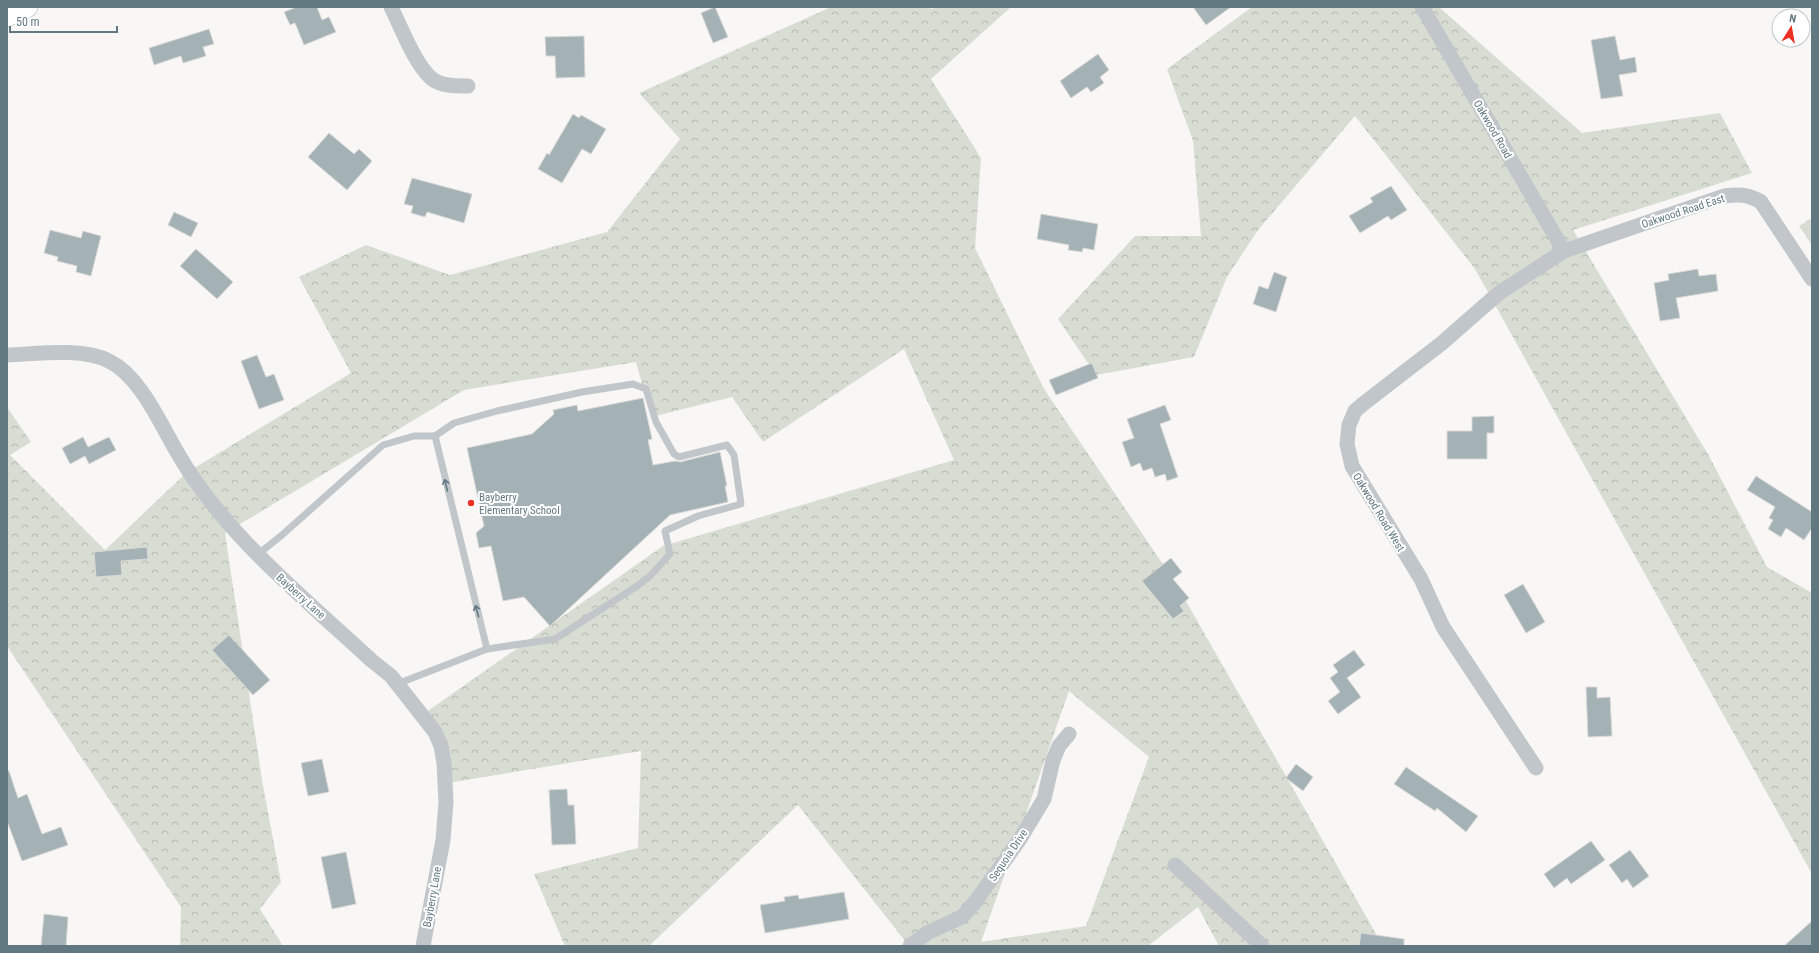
<svg xmlns="http://www.w3.org/2000/svg" width="1819" height="953" font-family="'Roboto Condensed',sans-serif">
<style>
.forest{fill:url(#forest-crowns);fill-rule:evenodd}
.building{fill:#a4b1b5;stroke:#d9d9d7}
.lines{fill:none;stroke-linecap:round;stroke-linejoin:round}
.secondary-casing{stroke:#b2babe;stroke-width:22}
.service{stroke:#c0c6c9;stroke-width:7}
.minor{stroke:#c0c6c9;stroke-width:15}
.secondary{stroke:#fff;stroke-width:21}
.oneway{stroke:#617881}
.poi-dot{fill:#ea3123;stroke:#fff;stroke-width:1.5}
.labels{text-anchor:middle;stroke-width:4;stroke-linejoin:round;paint-order:stroke}
.street-label{font-size:11px;fill:#617881;stroke:#fff}
.poi-label{font-size:11px;fill:#617881;stroke:#fff;text-anchor:start}
</style>
<defs>
<pattern id="forest-crowns" width="20" height="18" patternUnits="userSpaceOnUse"><rect width="20" height="18" fill="#d8ddd4"/><path d="M2 6a3 3 0 1 1 6 0M12 15a3 3 0 1 1 6 0" fill="none" stroke="#b3b8b1"/></pattern>
</defs>
<rect width="100%" height="100%" fill="#f8f7f5"/>
<!-- forest -->
<g class="forest">
<path d="M831 7H928L932 9 937 7H1011L931 79 981 158 975 248 1044 389 1175 582 1383 946H1219L1198 907 1148 946H909L798 805 649 946H565L534 874 638 848 641 751 448 783 422 715 663 546 954 460 904 349 763 442 732 397 651 417 636 362 464 390 225 533 262 780 281 882 260 909 283 946H180L181 907 7 646V407L31 442 10 455 105 550 186 473 351 373 299 277 366 245 450 275 607 232 680 139 639 93ZM1069 691 1149 757 1086 926 981 942Z"/>
<polygon points="1252,7 1439,7 1582,133 1720,113 1752,173 1573,230 1709,456 1767,567 1812,593 1812,874 1475,269 1355,116 1258,230 1227,277 1194,357 1096,375 1058,319 1135,236 1201,236 1193,141 1167,69"/>
<polygon points="1812,218 1812,245 1799,226"/>
</g>
<!-- building -->
<g class="building">
<polygon points="297,7 317,7 322,20 329,17 336,32 304,45 295,23 290,25 284,12"/>
<polygon points="715,7 728,37 713,43 701,13"/>
<polygon points="1193,7 1231,7 1206,25"/>
<polygon points="209,29 214,44 203,47 206,56 183,63 181,56 154,65 149,48"/>
<polygon points="584,36 585,77 556,78 555,56 546,56 545,37"/>
<polygon points="1615,36 1620,60 1635,57 1637,72 1619,75 1623,96 1601,99 1591,40"/>
<polygon points="1098,54 1109,70 1100,77 1104,83 1091,92 1087,87 1071,98 1060,81"/>
<polygon points="573,114 579,118 581,115 606,129 591,154 582,149 562,183 538,169 547,153 549,155"/>
<polygon points="329,133 354,154 359,149 372,161 347,190 308,157"/>
<polygon points="412,178 472,194 464,223 427,212 425,217 411,213 413,206 404,204"/>
<polygon points="1391,186 1407,210 1391,220 1388,216 1360,233 1349,216 1373,202 1370,198"/>
<polygon points="174,212 198,223 191,237 168,225"/>
<polygon points="1041,214 1098,224 1094,250 1083,248 1082,252 1068,250 1069,245 1037,239"/>
<polygon points="50,230 81,238 83,231 101,236 91,276 76,272 77,266 57,261 58,257 44,253"/>
<polygon points="196,249 233,282 217,299 180,266"/>
<polygon points="1698,269 1699,276 1716,274 1718,291 1676,298 1680,318 1660,321 1654,283 1669,280 1668,274"/>
<polygon points="1274,272 1287,277 1276,312 1253,304 1259,286 1268,289"/>
<polygon points="257,355 266,377 274,374 284,400 259,409 241,361"/>
<polygon points="1092,363 1098,378 1056,395 1049,380"/>
<polygon points="643,398 652,439 648,440 653,465 675,461 680,462 720,452 727,486 725,486 728,502 670,515 550,626 524,597 503,601 491,546 479,548 476,533 484,526 467,448 532,434 554,414 553,410 577,405 578,411"/>
<polygon points="1165,405 1171,420 1160,424 1178,477 1167,481 1165,474 1155,477 1152,468 1143,471 1140,463 1131,467 1122,442 1134,438 1127,419"/>
<polygon points="1494,416 1494,433 1487,433 1487,459 1447,459 1447,431 1472,431 1472,417"/>
<polygon points="83,437 88,447 109,437 116,450 89,464 85,456 70,464 62,448"/>
<polygon points="1756,476 1812,512 1812,528 1804,540 1786,528 1781,537 1768,529 1773,520 1769,518 1775,507 1747,490"/>
<polygon points="147,547 148,559 121,561 122,575 96,577 94,552"/>
<polygon points="1171,558 1182,572 1173,579 1189,598 1180,606 1184,611 1173,619 1142,581"/>
<polygon points="1523,584 1545,622 1526,633 1504,595"/>
<polygon points="229,635 270,680 253,695 212,650"/>
<polygon points="1354,650 1365,665 1347,678 1361,697 1338,714 1328,701 1340,692 1330,678 1338,672 1333,665"/>
<polygon points="1586,687 1597,687 1597,698 1610,697 1612,736 1588,737"/>
<polygon points="322,759 329,792 308,796 301,763"/>
<polygon points="1296,764 1313,777 1303,791 1286,778"/>
<polygon points="1406,767 1478,816 1466,832 1437,808 1435,811 1394,784"/>
<polygon points="7,771 9,771 18,798 27,794 42,834 61,827 68,845 22,861 7,821"/>
<polygon points="567,789 568,805 574,805 576,844 552,845 549,790"/>
<polygon points="1591,841 1605,860 1571,884 1567,878 1554,888 1544,874"/>
<polygon points="1630,850 1649,876 1633,888 1627,879 1622,883 1609,865"/>
<polygon points="346,852 356,904 332,909 321,857"/>
<polygon points="844,892 849,919 765,933 760,905 785,901 784,897 798,895 799,899"/>
<polygon points="44,914 68,917 66,946 41,946"/>
<polygon points="1812,921 1812,946 1784,946"/>
<polygon points="1361,933 1404,939 1404,946 1359,946"/>
</g>
<g class="lines">
<!-- secondary casing -->
<g class="secondary-casing">
<polyline id="secondary" points="7,16 27,7"/>
</g>
<!-- service -->
<g class="service">
<polyline points="435,436 487,649"/>
<polyline points="257,555 282,535 383,445 414,436 435,436 454,423 497,411 582,392 633,384 646,389 656,422 674,454 679,457 727,445 734,455 741,504 698,516 665,531 670,554 650,576 637,586 555,639 487,649 397,684"/>
</g>
<!-- minor -->
<g class="minor">
<path d="M391 7C401 27 415 64 431 78 440 86 456 86 468 86"/>
<polyline points="1422,7 1564,251"/>
<path d="M7 355C37 354 81 347 109 361 140 376 160 423 177 452 223 533 303 597 371 660L391 676 435 732 441 746 444 763 446 802 443 840 423 946"/>
<path d="M1536 768 1443 627 1421 579 1352 466 1347 444 1349 425 1355 411 1363 404 1442 343 1499 293 1564 251 1724 196C1738 194 1748 194 1761 202L1812 279"/>
<polyline points="1175,865 1262,946"/>
<polyline points="910,946 927,933 962,917 975,902 1020,839 1044,799 1053,760 1059,746 1069,734"/>
</g>
<!-- secondary -->
<use href="#secondary" class="secondary"/>
</g>
<!-- one-way arrows -->
<defs><path id="oneway-shaft" d="M-6 0H5M1.5-3L5.5 0L1.5 3" fill="none" stroke-width="1.6" stroke-linecap="round" stroke-linejoin="round"/></defs>
<g class="oneway">
<use href="#oneway-shaft" transform="translate(446 485) rotate(-103)"/>
<use href="#oneway-shaft" transform="translate(477 611) rotate(-105)"/>
</g>
<!-- markers -->
<circle class="poi-dot" cx="471" cy="503" r="4"/>
<g class="labels">
<!-- street labels -->
<g class="street-label">
<text transform="translate(1493 129) rotate(60)" y="4">Oakwood Road</text>
<text transform="translate(1683 211) rotate(-18)" y="4">Oakwood Road East</text>
<text transform="translate(1379 512) rotate(59)" y="4">Oakwood Road West</text>
<text transform="translate(301 596) rotate(42)" y="4">Bayberry Lane</text>
<text transform="translate(1008 855) rotate(-56)" y="4">Sequoia Drive</text>
<text transform="translate(432 897) rotate(-80)" y="4">Bayberry Lane</text>
</g>
<!-- poi labels -->
<g class="poi-label">
<text x="479" y="501">Bayberry<tspan x="479" dy="13">Elementary School</tspan></text>
</g>
</g>
<!-- border -->
<rect width="1819" height="953" fill="none" stroke="#617881" stroke-width="16"/>
<!-- north arrow -->
<g transform="translate(1791 28) rotate(11)"><circle r="19" fill="#ffffff" stroke="#c0c9cd"/>
<path d="M0-3L7 15L0 10L-7 15Z" fill="#ea3123"/>
<text y="-6" font-size="11" font-weight="bold" text-anchor="middle" fill="#617881">N</text>
</g>
<!-- scale -->
<path d="M10 26v6h107v-6" fill="none" stroke="#617881" stroke-width="2"/>
<text x="16" y="26" font-size="12" fill="#617881" stroke="#ffffff" stroke-width="3" paint-order="stroke">50 m</text>
</svg>
